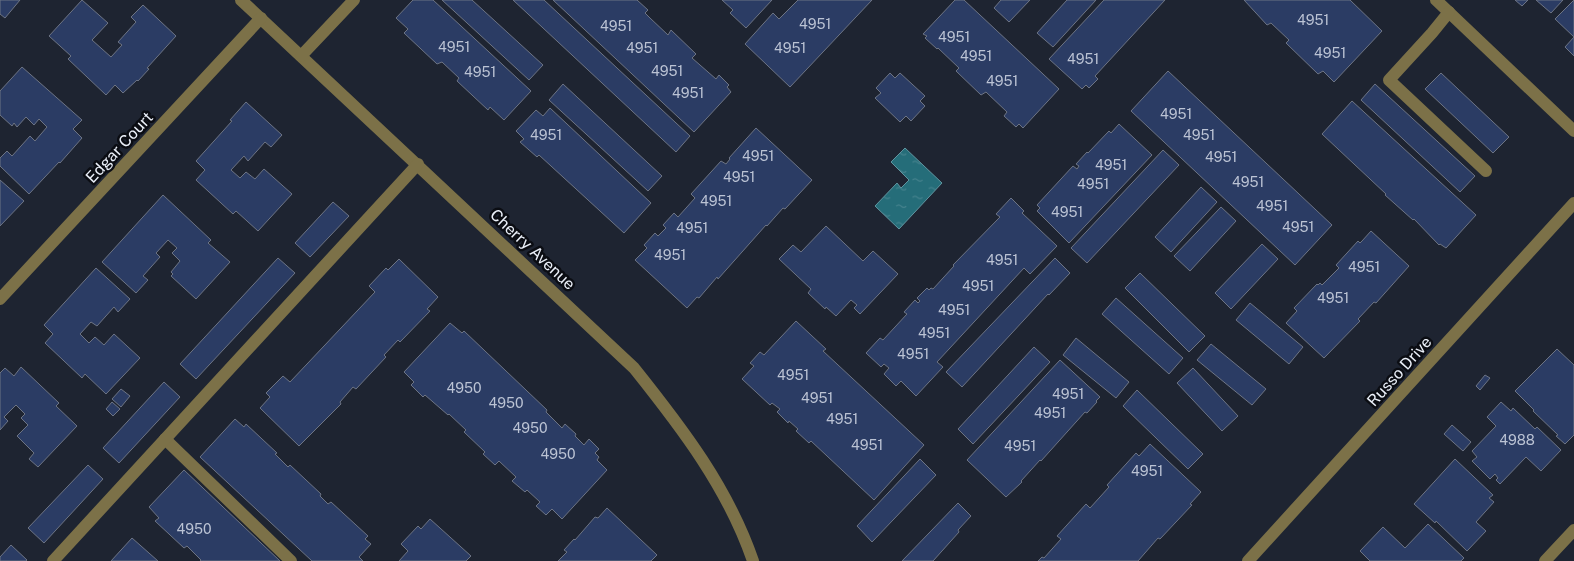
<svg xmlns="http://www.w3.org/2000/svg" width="1574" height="561" font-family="'Public Sans',sans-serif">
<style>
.water{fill:url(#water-ripples);stroke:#60949f}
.building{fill:#2b3c64;stroke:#6d7484}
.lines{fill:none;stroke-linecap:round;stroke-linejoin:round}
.minor{stroke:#7c7148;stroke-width:12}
.labels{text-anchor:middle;stroke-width:5;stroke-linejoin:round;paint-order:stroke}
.number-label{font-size:14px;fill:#bbc3d4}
.street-label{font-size:16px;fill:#ebf0f9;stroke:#0b0d13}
</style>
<defs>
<pattern id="water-ripples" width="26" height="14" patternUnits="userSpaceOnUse" patternTransform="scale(1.25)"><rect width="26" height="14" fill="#256d79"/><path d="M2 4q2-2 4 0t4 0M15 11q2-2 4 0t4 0" fill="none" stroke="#45828d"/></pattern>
</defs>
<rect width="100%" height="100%" fill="#1e2431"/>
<!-- water -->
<polygon class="water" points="905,148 942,183 899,229 875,206 897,183 901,188 909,180 891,162"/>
<!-- building -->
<g class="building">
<polygon points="0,0 20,0 5,18 0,14"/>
<polygon points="82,0 108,23 92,40 111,57 122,45 118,42 136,22 131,17 143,5 176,36 147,68 149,69 138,81 137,80 123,93 115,85 106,95 68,59 71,56 49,36"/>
<polygon points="413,0 433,0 531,91 504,120 490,107 488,110 457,81 459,78 442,62 437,64 404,33 408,29 396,18"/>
<polygon points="442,0 472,0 543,65 529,80"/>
<polygon points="513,0 544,0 690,136 676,152"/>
<polygon points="553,0 637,0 648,10 645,13 650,18 668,35 671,30 696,54 692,58 716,79 719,75 729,85 727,87 731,92 694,132"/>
<polygon points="722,0 772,0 746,28 730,13 733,10"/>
<polygon points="798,0 872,0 790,87 745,44 773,13 779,19"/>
<polygon points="955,0 964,0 1059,89 1023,128 1019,124 1016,127 1004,116 1007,112 986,92 981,95 956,71 959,68 938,48 937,49 925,38 927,36 923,34"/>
<polygon points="1001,0 1030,0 1009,22 994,8"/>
<polygon points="1067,0 1096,0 1053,47 1037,33"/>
<polygon points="1104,0 1165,0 1095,76 1098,79 1089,88 1086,85 1082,89 1049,59"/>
<polygon points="1244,0 1350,0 1382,31 1334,82 1323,71 1318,74 1286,43 1289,40 1271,23 1267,25"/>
<polygon points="1515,0 1528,0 1522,6"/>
<polygon points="1536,0 1563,0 1551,13"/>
<polygon points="1574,0 1574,37 1555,19"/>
<polygon points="1574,37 1574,56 1565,47"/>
<polygon points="22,67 82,120 73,129 82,138 60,163 59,162 29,194 0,166 0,158 7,151 12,156 30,136 35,141 47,127 39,119 34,125 26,117 17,127 14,123 12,126 0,115 0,91"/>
<polygon points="1168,71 1332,225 1295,265 1131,111"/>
<polygon points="890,73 895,78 900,73 925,96 920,101 925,106 911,121 906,116 900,122 875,98 881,93 876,88"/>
<polygon points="1441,73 1509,137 1493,153 1425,89"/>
<polygon points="563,84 662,176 648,191 549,100"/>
<polygon points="1375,84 1475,176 1460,192 1361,100"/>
<polygon points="1352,101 1476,215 1446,248 1440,244 1439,245 1414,219 1413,220 1385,195 1386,194 1322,134"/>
<polygon points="246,102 282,135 271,147 265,142 248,161 244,156 231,170 240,178 246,172 255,179 264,169 292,194 258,231 236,211 233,214 196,180 205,170 196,161 232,121 230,120"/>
<polygon points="550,108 651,203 624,233 539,155 537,157 520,142 524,139 516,131 536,110 543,116"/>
<polygon points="1119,124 1152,155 1069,243 1037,211 1040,208 1037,205 1073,166 1077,169 1079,166 1076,164 1087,152 1088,153 1109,131 1111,133"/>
<polygon points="756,128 812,180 785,209 783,208 767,226 766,225 718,279 717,277 699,298 697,297 687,308 635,260 647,248 644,245 655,233 658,236 666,228 663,225 674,213 678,217 695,198 691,194 721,161 726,164 730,159 729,158"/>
<polygon points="1163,150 1179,165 1087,263 1071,248"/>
<polygon points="0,180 24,201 0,226"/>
<polygon points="1201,187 1217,202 1171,252 1155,237"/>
<polygon points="163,195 211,240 208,243 230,262 196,299 171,276 173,274 171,272 180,261 172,253 177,248 168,240 156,253 160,257 143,276 148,280 136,293 102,262"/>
<polygon points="1011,198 1024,211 1022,213 1057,246 1030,274 1024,268 937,362 943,367 916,396 901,381 896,386 884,374 889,368 884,364 881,367 866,353 880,338 883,340 907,314 904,312 915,300 918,303 920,301 917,298 927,288 929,290 931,288 933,289 954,266 953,265 1000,217 996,214"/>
<polygon points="333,202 349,216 310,257 295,243"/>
<polygon points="1221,207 1236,221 1190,271 1174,256"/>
<polygon points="826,226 863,261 873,251 898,274 860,314 854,308 857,305 851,300 836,316 826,307 825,309 808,293 811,289 779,259 793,245 801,252"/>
<polygon points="1371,231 1409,266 1376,303 1374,302 1358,319 1360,321 1324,358 1286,323 1297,311 1294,308 1317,284 1318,285 1320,283 1322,285 1339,268 1336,265 1358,241 1360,243 1362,241"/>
<polygon points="1262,244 1278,259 1231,309 1215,293"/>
<polygon points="278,258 295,273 196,379 180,364"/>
<polygon points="1055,258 1070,273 1049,295 1048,294 962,387 946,372"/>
<polygon points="399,259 438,297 427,309 430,311 400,342 398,340 384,355 386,357 356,389 353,387 340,402 341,404 299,446 260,408 270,397 266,393 283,376 290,382 375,292 369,286 386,268 388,270"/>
<polygon points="96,268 130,299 118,312 114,307 97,326 91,322 80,334 89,343 95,337 104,345 114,334 140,358 106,394 85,374 82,378 45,343 53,334 44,325"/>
<polygon points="1140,273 1205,336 1189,352 1125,288"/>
<polygon points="1116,298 1183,358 1169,374 1102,314"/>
<polygon points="1250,303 1303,347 1289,364 1236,320"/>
<polygon points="796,321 826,349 823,351 924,445 874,500 811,441 809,443 796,431 798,429 789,421 788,423 777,412 780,409 772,403 770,405 742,379 754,366 750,363 760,352 764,355"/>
<polygon points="450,323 462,333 464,331 547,410 546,412 562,428 565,424 576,434 575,436 584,445 589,439 599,449 595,453 599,457 597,460 607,470 562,519 552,509 546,515 536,506 540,502 527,490 525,492 512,481 516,477 499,461 495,465 483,454 485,452 464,432 466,430 449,414 448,415 425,395 423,397 411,385 414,382 404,372"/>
<polygon points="1076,338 1129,382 1116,398 1063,355"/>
<polygon points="1211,344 1266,389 1252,405 1197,360"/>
<polygon points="1034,347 1050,362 973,444 958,429"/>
<polygon points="1557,349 1574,365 1574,435 1565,444 1556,436 1558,435 1533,411 1534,410 1515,391"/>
<polygon points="1060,360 1100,397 1096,401 1097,402 1087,413 1085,412 1041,461 1040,460 1021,481 1022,482 1006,497 967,460"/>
<polygon points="21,367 59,403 56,406 77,426 38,467 29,459 34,453 17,436 28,425 21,418 25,414 16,405 4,417 8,421 0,430 0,373 5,368 14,376"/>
<polygon points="1193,368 1238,416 1222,431 1177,383"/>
<polygon points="1485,375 1490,378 1480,390 1476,386"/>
<polygon points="164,382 180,397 119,463 103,448"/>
<polygon points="121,389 130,396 121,407 112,399"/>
<polygon points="1137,390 1203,454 1188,469 1123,406"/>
<polygon points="112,402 120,409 113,416 106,409"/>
<polygon points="1501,402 1511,411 1513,408 1535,429 1537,427 1561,450 1541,471 1526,457 1500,484 1496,480 1498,478 1495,474 1490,479 1472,461 1477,457 1472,451 1496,426 1487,417"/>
<polygon points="235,419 244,427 246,424 277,453 275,454 288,467 290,465 321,494 320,496 328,504 331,502 368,536 365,539 371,544 359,557 363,561 312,561 200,457"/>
<polygon points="1452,425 1471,442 1463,451 1444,434"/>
<polygon points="1150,444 1201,492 1190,504 1192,505 1160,539 1158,538 1138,561 1038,561 1042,557 1044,558 1061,539 1057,536 1086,504 1090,508 1109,487 1107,485 1136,453 1139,456"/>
<polygon points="920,459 936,475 872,542 857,526"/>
<polygon points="1455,459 1493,495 1489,498 1494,502 1476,522 1486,531 1467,551 1436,521 1435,523 1414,504"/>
<polygon points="88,465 103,479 44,543 28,528"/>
<polygon points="184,470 280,561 200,561 201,560 187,546 184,548 155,521 159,518 149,507"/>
<polygon points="958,503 971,516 958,530 959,532 933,561 902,561"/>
<polygon points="607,508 657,555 651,561 558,561 567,552 564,550 574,539 575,540 595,517 598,518"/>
<polygon points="430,519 471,556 466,561 399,561 408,551 401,544 418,526 421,529"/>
<polygon points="1428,524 1464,558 1461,561 1370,561 1360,551 1383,527 1405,548"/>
<polygon points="132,538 158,561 111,561"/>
<polygon points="11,545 27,560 26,561 0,561 0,557"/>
</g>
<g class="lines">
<!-- minor -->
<g class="minor">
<path d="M241 0 634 368C682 428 728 488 753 561"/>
<polyline points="1436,0 1574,131"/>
<polyline points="1449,12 1432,33 1389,80 1486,171"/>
<polyline points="301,56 354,0"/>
<polyline points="0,299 261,18"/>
<polyline points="165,439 291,561"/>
<polyline points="53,561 418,164"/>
<polyline points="1248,561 1574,203"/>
<polyline points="1545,561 1574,530"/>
</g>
</g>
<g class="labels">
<!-- number labels -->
<g class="number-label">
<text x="1313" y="25">4951</text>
<text x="815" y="29">4951</text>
<text x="616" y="31">4951</text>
<text x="954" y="42">4951</text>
<text x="454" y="52">4951</text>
<text x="642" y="53">4951</text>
<text x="790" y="53">4951</text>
<text x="1330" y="58">4951</text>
<text x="976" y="61">4951</text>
<text x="1083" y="64">4951</text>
<text x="667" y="76">4951</text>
<text x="480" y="77">4951</text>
<text x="1002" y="86">4951</text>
<text x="688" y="98">4951</text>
<text x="1176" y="119">4951</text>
<text x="546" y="140">4951</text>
<text x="1199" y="140">4951</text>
<text x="758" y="161">4951</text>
<text x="1221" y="162">4951</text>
<text x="1111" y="170">4951</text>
<text x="739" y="182">4951</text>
<text x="1248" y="187">4951</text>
<text x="1093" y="189">4951</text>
<text x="716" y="206">4951</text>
<text x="1272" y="211">4951</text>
<text x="1067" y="217">4951</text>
<text x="1298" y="232">4951</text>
<text x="692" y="233">4951</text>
<text x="670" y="260">4951</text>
<text x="1002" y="265">4951</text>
<text x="1364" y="272">4951</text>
<text x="978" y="291">4951</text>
<text x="1333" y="303">4951</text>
<text x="954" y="315">4951</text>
<text x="934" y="338">4951</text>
<text x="913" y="359">4951</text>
<text x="793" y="380">4951</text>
<text x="464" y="393">4950</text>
<text x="1068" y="399">4951</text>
<text x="817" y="403">4951</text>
<text x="506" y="408">4950</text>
<text x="1050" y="418">4951</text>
<text x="842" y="424">4951</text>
<text x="530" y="433">4950</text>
<text x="1517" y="445">4988</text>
<text x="867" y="450">4951</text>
<text x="1020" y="451">4951</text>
<text x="558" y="459">4950</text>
<text x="1147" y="476">4951</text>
<text x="194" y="534">4950</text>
</g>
<!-- street labels -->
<g class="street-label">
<text transform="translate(119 147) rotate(-47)" y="6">Edgar Court</text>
<text transform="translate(533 249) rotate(43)" y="6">Cherry Avenue</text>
<text transform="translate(1399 371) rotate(-48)" y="6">Russo Drive</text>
</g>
</g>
</svg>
